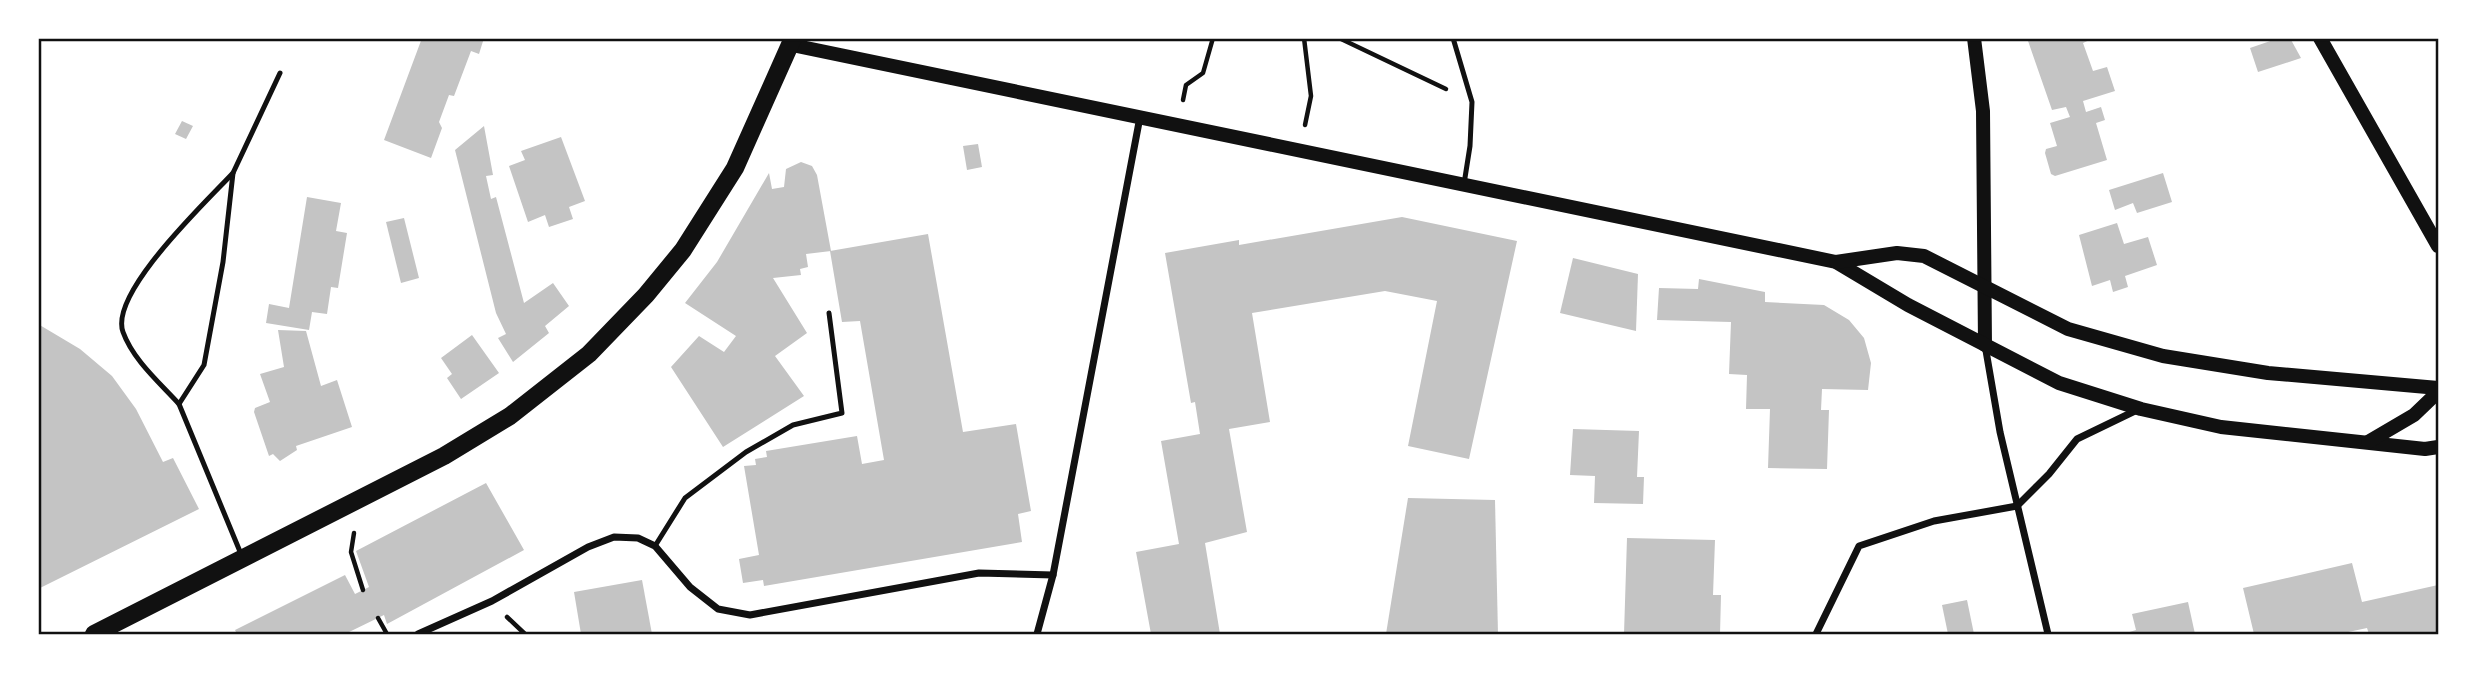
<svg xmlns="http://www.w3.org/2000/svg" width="2477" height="673" font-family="Lora,serif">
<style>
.building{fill:#c4c4c4}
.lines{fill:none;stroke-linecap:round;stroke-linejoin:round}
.path{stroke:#111;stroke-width:4.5}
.service{stroke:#111;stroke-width:5}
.minor{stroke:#111;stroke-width:7}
.secondary{stroke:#111;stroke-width:14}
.primary{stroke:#111;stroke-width:18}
.neatline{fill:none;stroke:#111;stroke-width:2.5}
</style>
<rect width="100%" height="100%" fill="#fff"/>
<!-- building -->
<g class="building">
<polygon points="422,38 484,38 479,54 471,51 454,96 449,95 439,122 442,128 431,158 384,140"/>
<polygon points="2027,38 2094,38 2083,43 2093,71 2107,67 2115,91 2083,101 2086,112 2101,107 2105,120 2096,123 2107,160 2055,176 2051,174 2045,153 2046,149 2057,146 2050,123 2070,117 2066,107 2052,110"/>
<polygon points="2279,38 2290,38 2301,58 2258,72 2250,48"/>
<polygon points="182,121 193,126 186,139 175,134"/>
<polygon points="484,126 493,175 486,176 491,199 496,197 524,303 553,283 569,306 545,326 549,333 513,362 498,338 506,334 496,313 455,150"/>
<polygon points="561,137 585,201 569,207 573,219 549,227 545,215 528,222 509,166 525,160 521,151"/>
<polygon points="978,144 982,167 967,170 963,146"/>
<polygon points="801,162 812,166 817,175 831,251 806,254 808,267 800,269 801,275 773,278 807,333 775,356 804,396 723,447 671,367 699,336 724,352 736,336 685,303 717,262 769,173 772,189 784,187 786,169"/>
<polygon points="2163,173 2172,202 2137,213 2133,203 2115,210 2109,190"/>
<polygon points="307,197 341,203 336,231 347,233 338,288 331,287 327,314 312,312 309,330 266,323 269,304 289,308"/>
<polygon points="1402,217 1517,241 1469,459 1408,446 1437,301 1385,291 1252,313 1270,422 1229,429 1247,532 1205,543 1220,634 1151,634 1136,552 1179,544 1161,441 1200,434 1195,402 1191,403 1165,253 1239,240 1239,245"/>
<polygon points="404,218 419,278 401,283 386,222"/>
<polygon points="2117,223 2124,244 2148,237 2157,265 2125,276 2128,287 2113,292 2110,280 2092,286 2079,235"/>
<polygon points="928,234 963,432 1016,424 1031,511 1018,514 1022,542 764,586 763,580 743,583 739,559 759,555 744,466 756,465 755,459 767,457 766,451 857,436 862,464 884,460 860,321 842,322 830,251"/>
<polygon points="1573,258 1638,274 1636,331 1560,313"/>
<polygon points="1699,279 1765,292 1765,302 1824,305 1849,320 1864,338 1871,363 1868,390 1822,389 1821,410 1829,410 1827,469 1768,468 1770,409 1746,409 1747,375 1729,374 1731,322 1657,320 1659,288 1698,289"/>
<polygon points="38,324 80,349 112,376 136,409 163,462 173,458 199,509 38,589"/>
<polygon points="278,330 306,331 321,386 337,380 352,427 296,446 297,450 280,461 273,454 269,456 254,412 255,408 270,402 260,374 284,367"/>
<polygon points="472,335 499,373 461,399 447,378 452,374 441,358"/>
<polygon points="1573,429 1639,431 1637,477 1644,477 1643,504 1594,503 1595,476 1570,475"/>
<polygon points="486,483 524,550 387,624 384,615 345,634 237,634 235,630 345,575 355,594 369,587 356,551"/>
<polygon points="1408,498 1495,500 1498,634 1386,634"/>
<polygon points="1627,538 1715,540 1713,595 1721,595 1720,634 1624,634"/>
<polygon points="2352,563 2362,602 2438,585 2438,634 2369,634 2367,628 2339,634 2254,634 2243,588"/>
<polygon points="642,580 652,634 581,634 574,592"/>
<polygon points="1967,600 1974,634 1948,634 1942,605"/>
<polygon points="2188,602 2195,634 2123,634 2136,630 2132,614"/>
</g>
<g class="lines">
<!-- path -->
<g class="path">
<polyline points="1304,38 1311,96 1305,125"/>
<polyline points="1339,38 1446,89"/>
<polyline points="1183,100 1186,85 1203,73 1213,38"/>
<polyline points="354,533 351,552 363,590"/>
<polyline points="507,617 525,634"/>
<polyline points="378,618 387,634"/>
</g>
<!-- service -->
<g class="service">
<polyline points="1453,38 1472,102 1470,146 1464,184"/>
<path d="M179 404C160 383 133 360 123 332 109 293 207 201 233 173"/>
<polyline points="655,546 685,498 746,452 793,425 842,413 829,313"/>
<polyline points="241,554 179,404 204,365 223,262 233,173 280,73"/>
</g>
<!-- minor -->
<g class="minor">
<polyline points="1985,345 2000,432 2048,634"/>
<polyline points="2017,506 2049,474 2077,439 2137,410"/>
<polyline points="418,634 492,601 588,547 614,537 638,538 655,546 690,587 718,609 750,615 979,573 1053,575"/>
<polyline points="1037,634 1053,575 1140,117"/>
<polyline points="1816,634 1859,546 1934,521 2017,506"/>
</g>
<!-- secondary -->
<g class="secondary">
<polyline points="1974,38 1983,111 1985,345"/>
<polyline points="2320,38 2438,246"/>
<polyline points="792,45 1836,262 1908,305 2059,383 2141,409 2221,427 2425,449 2438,447"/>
<polyline points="1836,262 1897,253 1924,256 2068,329 2163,356 2268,373 2438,388"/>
<polyline points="2368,442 2414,415 2438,392"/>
</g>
<!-- primary -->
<polyline class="primary" points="94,634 444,456 510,416 589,354 646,295 683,250 735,168 793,38"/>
</g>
<!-- border -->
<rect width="2477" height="673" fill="none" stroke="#ffffff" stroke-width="80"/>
<rect x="40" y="40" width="2397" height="593" class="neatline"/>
</svg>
